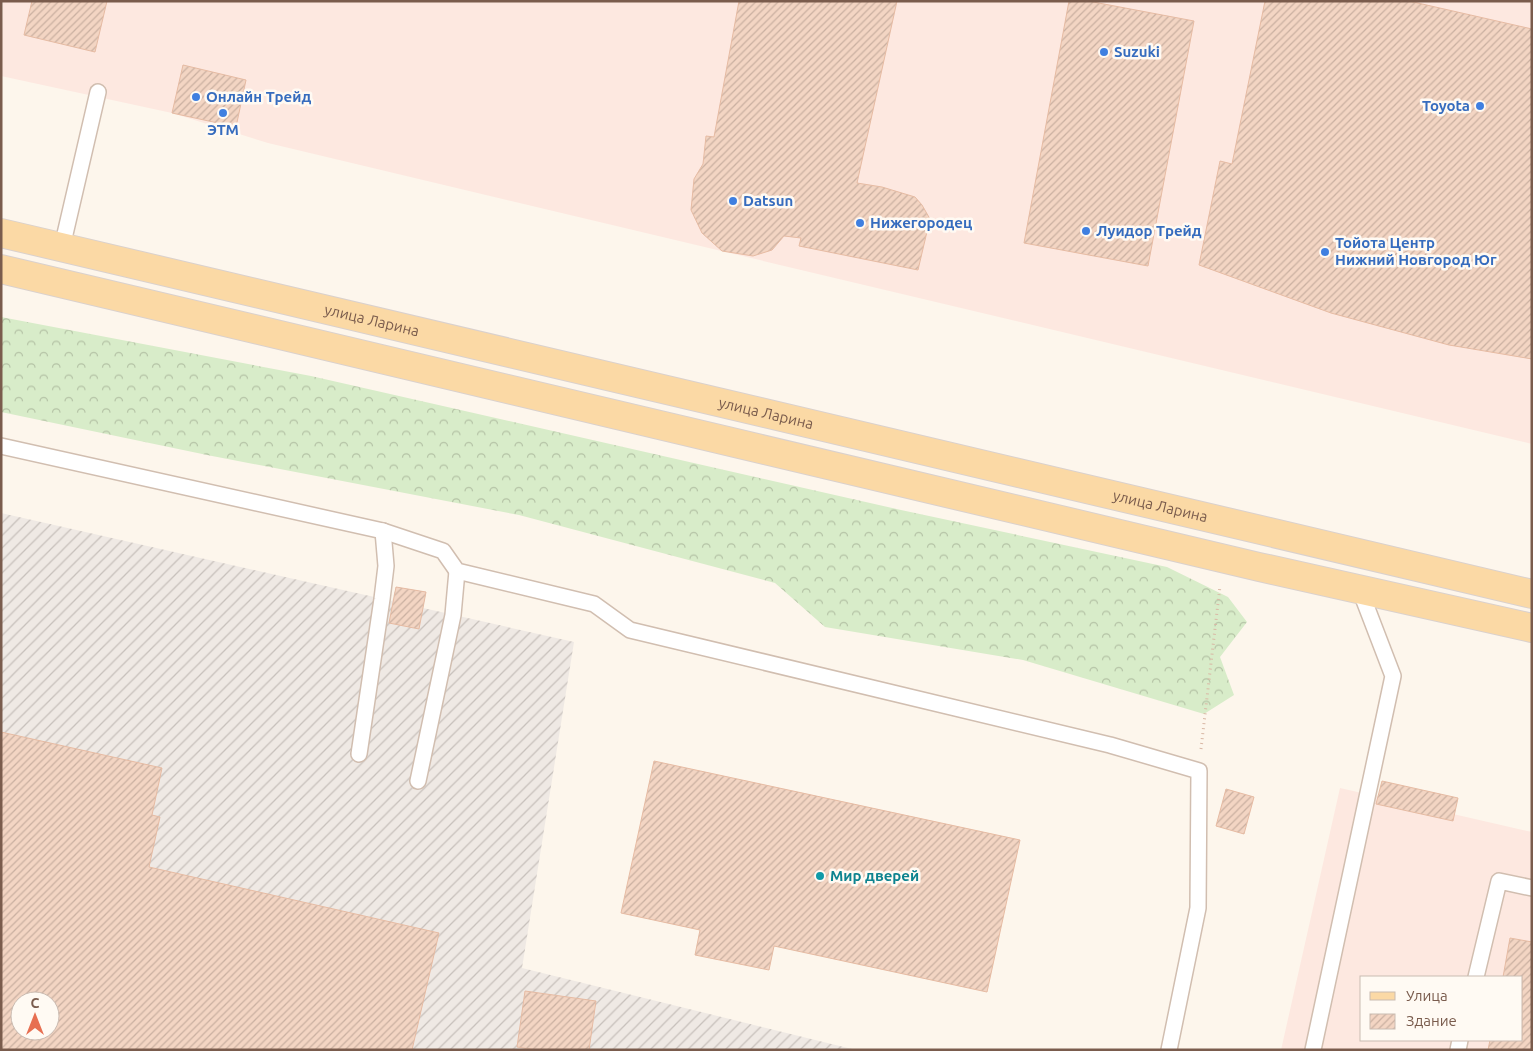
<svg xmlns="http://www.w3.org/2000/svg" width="1533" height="1051" font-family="Ubuntu,sans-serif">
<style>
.commercial{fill:#fde8e0;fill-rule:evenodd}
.industrial{fill:url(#industrial-furrows);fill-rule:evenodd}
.forest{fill:url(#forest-crowns)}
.building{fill:url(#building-hatch);stroke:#e6bba3;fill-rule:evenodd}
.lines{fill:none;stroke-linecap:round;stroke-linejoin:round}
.service-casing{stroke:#d1beb0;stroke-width:18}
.primary-casing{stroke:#dad1cd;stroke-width:30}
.path{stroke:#d9b8a5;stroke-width:3;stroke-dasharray:1 4;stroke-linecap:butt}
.service{stroke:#fff;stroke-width:15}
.primary{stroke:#fbd9a5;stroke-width:28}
.shop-dot{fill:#3f7fe0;stroke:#fffaf3;stroke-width:2}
.culture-dot{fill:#0f9aa8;stroke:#fffaf3;stroke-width:2}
.labels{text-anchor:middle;stroke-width:5;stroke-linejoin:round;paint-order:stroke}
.shop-label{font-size:15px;font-weight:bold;fill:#366cbe;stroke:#fffaf3;text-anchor:start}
.street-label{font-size:15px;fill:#7a5c4d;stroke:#fffaf3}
.culture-label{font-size:15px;font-weight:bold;fill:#0d838f;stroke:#fffaf3;text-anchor:start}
</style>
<defs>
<pattern id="industrial-furrows" width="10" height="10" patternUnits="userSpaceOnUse" patternTransform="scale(1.25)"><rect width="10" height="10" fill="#efe9e4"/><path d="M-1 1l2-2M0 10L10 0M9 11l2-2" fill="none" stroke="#c7c0bb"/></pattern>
<pattern id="forest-crowns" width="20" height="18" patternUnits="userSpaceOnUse" patternTransform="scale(1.25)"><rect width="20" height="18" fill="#d8ecc9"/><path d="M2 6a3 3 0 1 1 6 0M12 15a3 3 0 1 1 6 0" fill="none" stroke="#b4c2a5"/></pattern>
<pattern id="building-hatch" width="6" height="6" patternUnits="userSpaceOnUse" patternTransform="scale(1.25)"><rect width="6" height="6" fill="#f3d5c3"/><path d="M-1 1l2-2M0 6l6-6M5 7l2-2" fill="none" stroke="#cab0a1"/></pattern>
</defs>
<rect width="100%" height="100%" fill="#fdf6ec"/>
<!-- commercial -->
<g class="commercial">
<polygon points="3,1 1532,1 1532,444 268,143 172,113 1,76"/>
<path d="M1340 788 1532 832V1050H1281ZM1362 977H1522V1040H1362Z"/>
</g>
<!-- industrial -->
<path class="industrial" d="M1 513 392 601 396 587 426 592 423 608 574 642 522 968 856 1050H1ZM20 1001H50V1031H20Z"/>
<!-- forest -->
<polygon class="forest" points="1,317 311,376 901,510 1167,567 1228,597 1247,622 1220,657 1234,695 1204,714 1023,660 825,627 775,583 519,515 207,455 1,412"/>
<!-- building -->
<g class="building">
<polygon points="32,1 107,1 95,52 24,35"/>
<polygon points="739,1 897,1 857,183 882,187 915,197 922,205 930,219 918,270 799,246 801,238 784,236 772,250 753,256 722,251 702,233 691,210 694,179 703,164 706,136 714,137"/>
<polygon points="1069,1 1088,1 1194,21 1148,266 1024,243"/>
<polygon points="1265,1 1409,1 1532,29 1532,359 1449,345 1331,313 1199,265 1220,161 1232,164"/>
<polygon points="183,65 246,80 236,127 172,113"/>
<polygon points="396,587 426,592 419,629 389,623"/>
<path d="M1 732 162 768 152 815 160 817 149 867 439 933 412 1050H1ZM20 1001H50V1031H20Z"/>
<polygon points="654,761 1020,840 987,992 774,946 769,970 695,955 700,930 621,913"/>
<polygon points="1382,781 1458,798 1453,821 1376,804"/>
<polygon points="1226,789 1254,797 1244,834 1216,826"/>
<polygon points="1510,938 1532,942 1532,1050 1488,1050 1490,1040 1522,1040 1522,977 1503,977"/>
<polygon points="525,991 596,1001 589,1050 536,1050 517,1047"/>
</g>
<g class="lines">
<!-- service casing -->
<g class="service-casing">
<g id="service">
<polyline points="62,247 98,92"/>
<polyline points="1,446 383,531 443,551 457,571 594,604 630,630 1110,745 1199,771 1198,908 1169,1050"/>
<polyline points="359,754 382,599 386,566 383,531"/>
<polyline points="418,781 453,615 457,571"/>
<polyline points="1476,977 1499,881 1532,888"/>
<polyline points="1313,1050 1393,676 1360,590"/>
<polyline points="1458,1050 1460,1040"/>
</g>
</g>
<!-- primary casing -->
<g class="primary-casing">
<g id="primary">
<path id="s1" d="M1 233 1532 594"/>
<polyline points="1,269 1259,567 1532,628"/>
</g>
</g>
<!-- path -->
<polyline class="path" points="1201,749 1220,586"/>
<!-- service -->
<use href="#service" class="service"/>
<!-- primary -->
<use href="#primary" class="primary"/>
</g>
<!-- markers -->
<g class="shop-dot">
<circle cx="1104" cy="52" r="5"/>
<circle cx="196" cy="97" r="5"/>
<circle cx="1480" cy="106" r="5"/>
<circle cx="223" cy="113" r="5"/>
<circle cx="733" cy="201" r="5"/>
<circle cx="860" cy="223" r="5"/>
<circle cx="1086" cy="231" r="5"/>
<circle cx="1325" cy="252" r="5"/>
</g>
<circle class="culture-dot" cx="820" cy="876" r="5"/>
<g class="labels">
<!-- shop labels -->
<g class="shop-label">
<text x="1114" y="57">Suzuki</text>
<text x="206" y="102">Онлайн Трейд</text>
<text x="1470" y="111" text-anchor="end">Toyota</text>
<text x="223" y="135" text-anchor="middle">ЭТМ</text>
<text x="743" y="206">Datsun</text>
<text x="870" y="228">Нижегородец</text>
<text x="1096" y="236">Луидор Трейд</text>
<text x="1335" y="248">Тойота Центр<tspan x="1335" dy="17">Нижний Новгород Юг</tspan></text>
</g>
<!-- street labels -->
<g class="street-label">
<text dy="5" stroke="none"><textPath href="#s1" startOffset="381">улица Ларина</textPath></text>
<text dy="5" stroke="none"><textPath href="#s1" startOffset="786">улица Ларина</textPath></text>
<text dy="5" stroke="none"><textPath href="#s1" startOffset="1191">улица Ларина</textPath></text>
</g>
<!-- culture labels -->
<g class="culture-label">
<text x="830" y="881">Мир дверей</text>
</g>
</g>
<!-- border -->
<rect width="1533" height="1051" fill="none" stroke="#7a5c4d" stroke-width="5"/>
<!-- legend -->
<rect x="1360" y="976" width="162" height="65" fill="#fffaf3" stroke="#cabbb1"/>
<rect x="1370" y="992" width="25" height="8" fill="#fbd9a5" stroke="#cabbb1"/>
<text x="1406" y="1001" font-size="15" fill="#7a5c4d">Улица</text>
<rect x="1370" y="1014" width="25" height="15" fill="url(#building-hatch)" stroke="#cabbb1"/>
<text x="1406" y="1026" font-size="15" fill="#7a5c4d">Здание</text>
<!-- north arrow -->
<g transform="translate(35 1016)"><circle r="24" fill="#fffaf3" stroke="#cabbb1"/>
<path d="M0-4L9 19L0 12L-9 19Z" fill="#e76f51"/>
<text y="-8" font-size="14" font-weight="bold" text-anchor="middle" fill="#7a5c4d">С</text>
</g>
</svg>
